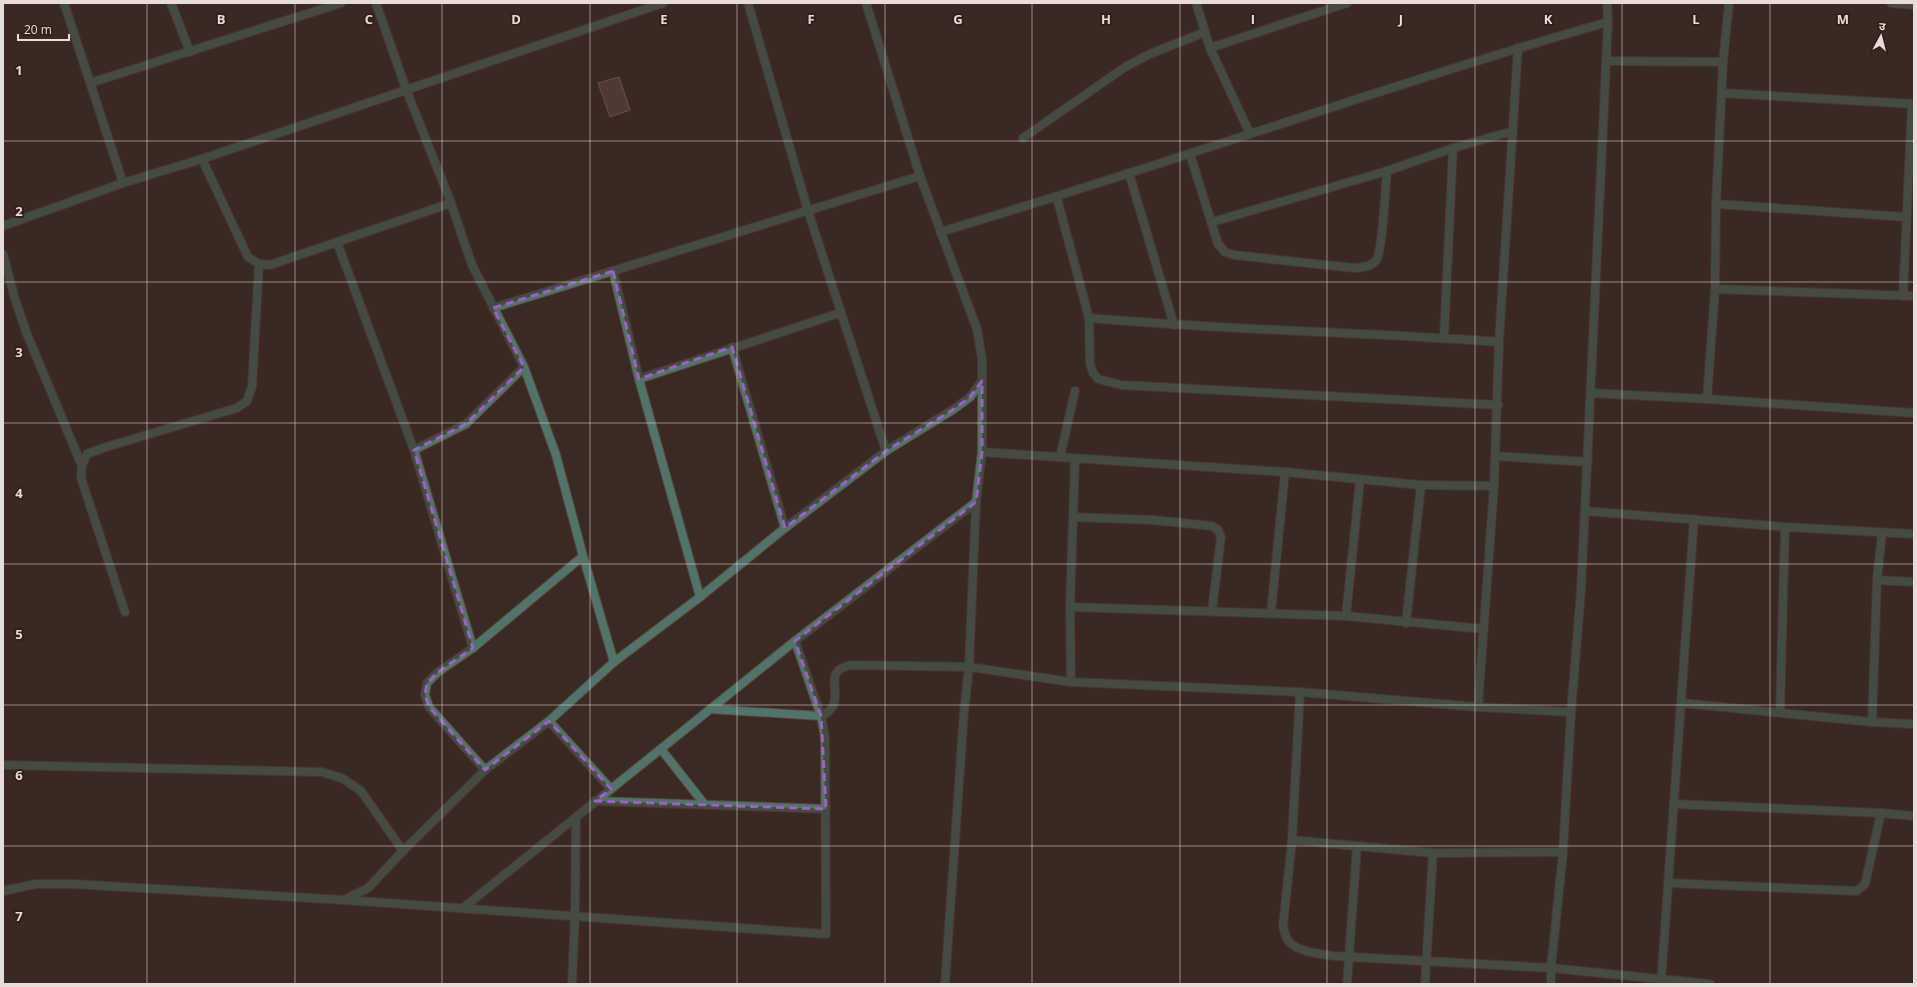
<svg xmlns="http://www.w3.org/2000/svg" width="1917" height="987" font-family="'Open Sans','Noto Sans Devanagari',sans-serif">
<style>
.building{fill:#65514b;stroke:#97827a}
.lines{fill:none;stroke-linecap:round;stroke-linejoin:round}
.street-casing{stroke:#574640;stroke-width:10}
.street{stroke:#527367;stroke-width:8}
.marked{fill:none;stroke:#9c61c6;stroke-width:3;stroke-dasharray:8 5;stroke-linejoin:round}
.grid{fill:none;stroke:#e8dcd8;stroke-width:1;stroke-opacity:0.55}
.grid-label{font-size:13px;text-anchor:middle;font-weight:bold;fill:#e8dcd8;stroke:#31201a;stroke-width:4;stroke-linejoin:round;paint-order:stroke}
</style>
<rect width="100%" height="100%" fill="#3b2923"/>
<!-- building -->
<polygon class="building" points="619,77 630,110 610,117 598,83"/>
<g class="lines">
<!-- street casing -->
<g class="street-casing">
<g id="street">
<polyline points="64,3 123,183"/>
<polyline points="171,3 190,52"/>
<polyline points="376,3 406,89 451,203 472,265 524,367 556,455 583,556 614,662"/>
<polyline points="748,3 808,211 886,451"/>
<polyline points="1196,3 1210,48 1250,134"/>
<polyline points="1891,3 1914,5"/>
<polyline points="1210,48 1347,3"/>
<polyline points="1606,61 1723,62"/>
<polyline points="90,83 341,3"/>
<polyline points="1722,93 1914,104"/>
<polyline points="1023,138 1125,67 1150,54 1205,32"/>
<path d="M1190 154 1218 244 1225 252 1234 255 1354 268C1363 267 1372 267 1377 259 1383 247 1385 188 1387 171"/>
<polyline points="202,159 248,257 259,264 270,265 451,203"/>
<polyline points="1129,173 1174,325"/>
<polyline points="1057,198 1089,318 1090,364 1093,373 1098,379 1121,385 1498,405"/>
<polyline points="1716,204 1906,217"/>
<polyline points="1212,222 1387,171 1453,148 1513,131"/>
<polyline points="3,226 123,183 202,159 663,3"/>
<path d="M940 232C1164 166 1383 86 1608 22"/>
<polyline points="337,242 414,450 473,648"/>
<polyline points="3,254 15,299 27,334 82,466"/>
<polyline points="613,271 639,379 700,597"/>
<polyline points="1715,289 1914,296"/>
<polyline points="1903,296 1912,104"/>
<polyline points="493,308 920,176"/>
<path d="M1089 318C1226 330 1362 332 1499 342"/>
<polyline points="1444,338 1453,148"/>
<polyline points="732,347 785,528"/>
<polyline points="639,379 840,313"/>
<polyline points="1591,393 1707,399 1914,413"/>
<polyline points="1707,399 1715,289 1716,204 1723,62 1729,3"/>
<polyline points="414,450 466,424 524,367"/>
<polyline points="982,452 1285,472 1421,485 1494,486"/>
<polyline points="1495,456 1588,462"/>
<polyline points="1060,457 1075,391"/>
<polyline points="1585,511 1785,527 1914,534"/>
<polyline points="1073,517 1153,520 1212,526 1218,530 1221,537 1212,611"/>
<polyline points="1877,580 1914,582"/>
<polyline points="1070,607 1346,616 1484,629"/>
<polyline points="125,612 81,478 82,466 87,454 106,447 237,408 247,401 252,387 259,264"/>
<polyline points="1271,613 1285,472"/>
<polyline points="1346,616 1360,480"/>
<polyline points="1406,623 1421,485"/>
<polyline points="1071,682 1070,607 1075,458"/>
<path d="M1300 692 1292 840 1283 926C1284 930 1285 935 1287 939 1295 952 1320 954 1334 956L1551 968 1710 984"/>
<polyline points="1681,703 1872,722 1914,724"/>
<polyline points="1478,707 1494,486 1499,342 1518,48"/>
<path d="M710 709 821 716C853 702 815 671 852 665L969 667 1071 682 1300 692 1478 707 1571 712"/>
<polyline points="1780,712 1785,527"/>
<polyline points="549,721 611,789"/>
<polyline points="1872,722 1877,580 1882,533"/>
<polyline points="661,749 705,805"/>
<polyline points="3,765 322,772 342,778 361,791 403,851"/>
<polyline points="485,770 429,707 425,695 427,683 438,672 473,648 583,556"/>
<polyline points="595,801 826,809"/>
<polyline points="1675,804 1881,813 1914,816"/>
<polyline points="1292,840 1433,853 1563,852"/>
<polyline points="1669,883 1857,891 1865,884 1881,813"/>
<polyline points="3,891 36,884 73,884 344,900 368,888 403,851 485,770 549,721 614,662 700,597 785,528 886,451 954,409 970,397 982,381 982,359 977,329 920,176 866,3"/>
<polyline points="345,900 826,934 825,737 821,716 795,641"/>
<polyline points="463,908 795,641 976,502"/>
<polyline points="572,984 575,915 576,819"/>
<polyline points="945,984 964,712 969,667 976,502 982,452 982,381"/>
<polyline points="1347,984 1357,846"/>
<polyline points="1425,984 1433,853"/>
<polyline points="1551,984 1551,968 1563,852 1571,712 1581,591 1608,22 1607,3"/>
<polyline points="1661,984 1694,519"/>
</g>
</g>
<!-- street -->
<use href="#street" class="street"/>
</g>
<!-- marked area -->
<path d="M0 0H1917V987H0ZM613 271 639 379 732 347 785 528 886 451 954 409 970 397 982 381V452L976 502 795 641 821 716 826 809 595 801 611 789 549 721 485 770 429 707 425 695 427 683 438 672 473 648 414 450 466 424 524 367 493 308Z" fill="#3b2923" fill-opacity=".55" fill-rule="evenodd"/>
<path class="marked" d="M613 271 639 379 732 347 785 528 886 451 954 409 970 397 982 381V452L976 502 795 641 821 716 826 809 595 801 611 789 549 721 485 770 429 707 425 695 427 683 438 672 473 648 414 450 466 424 524 367 493 308Z"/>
<!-- grid -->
<path class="grid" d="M147 3V984M295 3V984M442 3V984M590 3V984M737 3V984M885 3V984M1032 3V984M1180 3V984M1327 3V984M1475 3V984M1622 3V984M1770 3V984M3 141H1914M3 282H1914M3 423H1914M3 564H1914M3 705H1914M3 846H1914"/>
<g class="grid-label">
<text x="221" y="24">B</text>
<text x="369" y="24">C</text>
<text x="516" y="24">D</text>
<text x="664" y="24">E</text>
<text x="811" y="24">F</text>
<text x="958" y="24">G</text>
<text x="1106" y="24">H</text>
<text x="1253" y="24">I</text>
<text x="1401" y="24">J</text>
<text x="1548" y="24">K</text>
<text x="1696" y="24">L</text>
<text x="1843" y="24">M</text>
<text x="19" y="75">1</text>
<text x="19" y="216">2</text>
<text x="19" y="357">3</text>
<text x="19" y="498">4</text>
<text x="19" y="639">5</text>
<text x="19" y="780">6</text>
<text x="19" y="921">7</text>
</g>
<!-- border -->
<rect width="1917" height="987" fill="none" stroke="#e8dcd8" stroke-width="8"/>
<!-- north arrow -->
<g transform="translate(1881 36) rotate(7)" stroke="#31201a" stroke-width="3" paint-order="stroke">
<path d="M0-3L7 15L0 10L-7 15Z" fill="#e8dcd8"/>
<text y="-6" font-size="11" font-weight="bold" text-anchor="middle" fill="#e8dcd8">उ</text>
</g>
<!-- scale -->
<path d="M18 34v6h51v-6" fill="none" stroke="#e8dcd8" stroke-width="2"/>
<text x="24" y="34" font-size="12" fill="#e8dcd8" stroke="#31201a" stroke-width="3" paint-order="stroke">20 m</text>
</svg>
